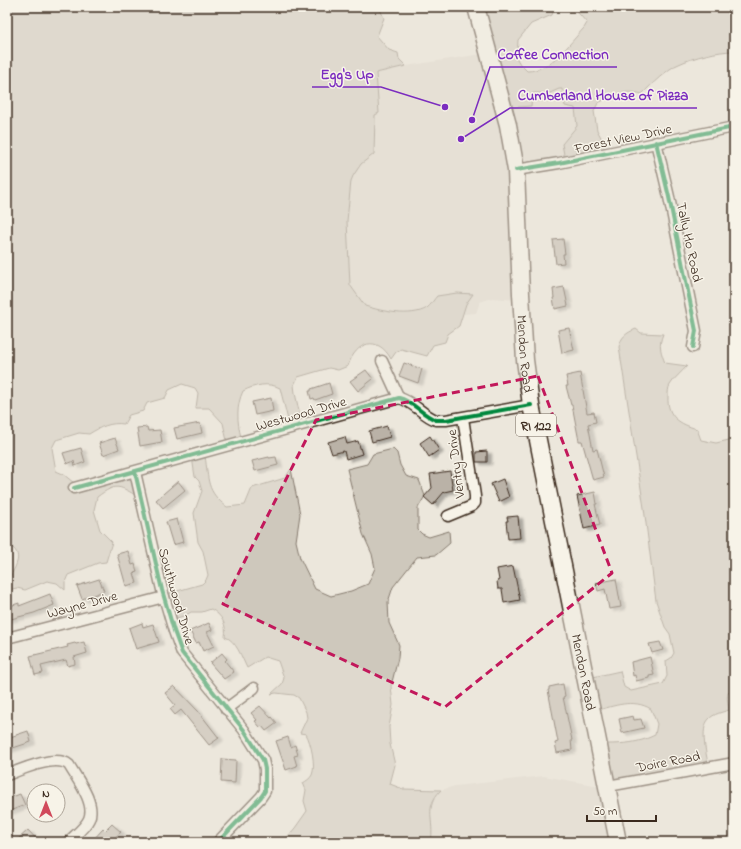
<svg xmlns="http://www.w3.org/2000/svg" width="741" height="849" font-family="'Indie Flower',sans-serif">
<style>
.built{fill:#ddd7cc}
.green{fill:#cec8bc;stroke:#84796d}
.building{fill:#bab2a7;stroke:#3b2a1e;filter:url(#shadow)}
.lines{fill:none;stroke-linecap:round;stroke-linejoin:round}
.street-casing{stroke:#3b2a1e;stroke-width:13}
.primary-casing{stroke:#3b2a1e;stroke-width:19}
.street{stroke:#f7f3e8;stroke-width:10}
.primary{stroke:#f7f3e8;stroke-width:16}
.cycleway-casing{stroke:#f7f3e8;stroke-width:6}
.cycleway{stroke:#00873e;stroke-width:4}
.marked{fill:none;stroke:#c2185b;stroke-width:3;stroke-dasharray:8 5;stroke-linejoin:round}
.labels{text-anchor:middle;stroke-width:3;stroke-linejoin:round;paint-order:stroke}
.shield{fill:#f7f3e8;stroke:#73665b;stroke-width:1}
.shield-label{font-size:13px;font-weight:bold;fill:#3b2a1e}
.street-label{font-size:14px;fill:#3b2a1e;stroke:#f7f3e8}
.leader{fill:none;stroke:#7b2cbf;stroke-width:1.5}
.callout-dot{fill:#7b2cbf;stroke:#f7f3e8;stroke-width:1.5}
.callout-label{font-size:15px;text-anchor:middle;font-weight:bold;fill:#7b2cbf;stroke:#f7f3e8;stroke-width:3;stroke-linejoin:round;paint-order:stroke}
</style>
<defs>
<filter id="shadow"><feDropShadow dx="4.5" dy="2.5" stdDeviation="1" flood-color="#0004"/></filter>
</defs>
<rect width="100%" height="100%" fill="#ece7dc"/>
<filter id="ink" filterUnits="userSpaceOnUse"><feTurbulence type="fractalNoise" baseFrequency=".025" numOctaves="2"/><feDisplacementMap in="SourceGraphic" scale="8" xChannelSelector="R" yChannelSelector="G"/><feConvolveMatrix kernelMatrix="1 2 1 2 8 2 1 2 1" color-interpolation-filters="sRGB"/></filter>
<g filter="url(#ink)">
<!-- built -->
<g class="built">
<polygon points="488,53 530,106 532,94 534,93 550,93 559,89 562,89 565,106 575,108 577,126 562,144 566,165 516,175 519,300 492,298 480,302 476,313 463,314 466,304 472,294 457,293 437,296 427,307 416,313 385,312 365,306 350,285 347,221 351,181 353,176 361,164 374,154 375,115 379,113 376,73 406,66"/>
<polygon points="544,776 593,785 603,788 616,842 431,842 432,834 430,808 435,797 441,790 455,786"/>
</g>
<!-- green -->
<g class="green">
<path d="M7 7H379L384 18 377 36 389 50 398 53 399 59 406 66 376 73 379 113 375 115 374 154 361 164 353 176 351 181 347 221 350 285 365 306C381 311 411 318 427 308 431 305 434 299 437 296L457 293 473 294 466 304 459 326 448 334 445 342 433 345 427 356 401 349 396 352 391 359C378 335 356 341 348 366L338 370 329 368 298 377 294 385 295 393 302 425 290 428 280 388C268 382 255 385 243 391 236 406 237 422 241 437L227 441 223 423 209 408H196L198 393 195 388 182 384 169 390 165 398 147 403 143 411 129 415 124 424C111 422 100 427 89 434L79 433 56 440 52 448 56 471 63 474 79 487 132 473 139 497C119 486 117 482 97 497L94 510 100 530 112 542 106 562 98 563 68 575 65 582V590L57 583 47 581 25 590 17 588 7 590V579H9C13 570 23 558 14 549 10 545 9 544 7 539Z"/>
<path d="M476 7H555L552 15 531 24 518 40 517 59 520 64 527 71C551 71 569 44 584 28L587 23 573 7H734V51C718 51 694 57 679 64 668 68 651 85 642 94 624 89 614 95 598 103L594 111 597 130 603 141 606 157 566 165 562 144 577 126 575 108 565 106 562 89H559L550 93H534L532 94 531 106 505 108Z"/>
<path d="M636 329 641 333 663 334C658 346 661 352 665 363L687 366C682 372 674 378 670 385 668 388 668 393 668 397 667 417 680 424 697 429L701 440 716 443 729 440 733 432 734 420V688C724 692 728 701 729 710 723 712 713 714 709 719 699 729 707 756 709 769L612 789 606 744C623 744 639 743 655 735L657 724 651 709C633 698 614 706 595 711L584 679 620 671 624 687 631 691 663 684 667 676 666 661 671 658 674 653 670 634 665 627 656 601 644 508 619 347C621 337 626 333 636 329Z"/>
<path d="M393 449 397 453 400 465 406 476 419 480 425 496 418 508V530L422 534 429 537 449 531 450 543 436 555 417 557 393 587 388 602 389 623 399 645 398 658 391 686 393 705 389 727 390 744 395 765 390 784 403 789 441 790C423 808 435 820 431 842H283L295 828 307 811 304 801 306 790 303 783C306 781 310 779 312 775 316 766 311 742 306 734L300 733 307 718 306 712 299 698 294 695 276 693 271 694 282 684 284 678 278 661 265 657 247 668C242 658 236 640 225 637 227 625 222 615 211 609L202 612H191L186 615 171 620 163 595 202 584 206 580 208 575 203 551 198 542 194 513 202 491 199 481 195 477 192 457 205 456C209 481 206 491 227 507L245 505 252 488 285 478 291 469 300 514 296 541 300 558 315 589 331 596 351 591 368 584 375 568 372 554 363 534 347 469 367 464 373 454Z"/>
</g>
<!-- building -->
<g class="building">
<polygon points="563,239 565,254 563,254 564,263 556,264 553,240"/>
<polygon points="564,287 568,306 555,309 553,298 554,298 553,289"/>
<polygon points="569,328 574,350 562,353 558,330"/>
<polygon points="404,363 422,369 418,383 399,376"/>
<polygon points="366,370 373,379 358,391 350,381"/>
<polygon points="580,373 587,413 594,412 596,422 588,424 593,450 597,449 604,477 593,480 582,441 579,441 572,405 571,405 566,386 568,386 566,376"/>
<polygon points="329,383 332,394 315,400 314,398 311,399 309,391 311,391 311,389"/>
<polygon points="271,398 273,411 255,415 252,402"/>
<polygon points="200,423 202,433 177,439 174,428"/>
<polygon points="387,426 390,437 372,442 369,431"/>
<polygon points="147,427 148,431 160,430 162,442 140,446 137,428"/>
<polygon points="430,436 439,450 429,457 420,443"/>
<polygon points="345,437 347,444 358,441 362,454 346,459 344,451 332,454 328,442"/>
<polygon points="115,438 119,449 103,455 99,443"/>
<polygon points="81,448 85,462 75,466 74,461 67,464 63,453"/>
<polygon points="487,451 487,462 476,462 476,452"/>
<polygon points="269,457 269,458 276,457 278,465 255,471 252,461"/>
<polygon points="450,471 453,490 444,492 433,505 424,497 432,488 430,474"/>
<polygon points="503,479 509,497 499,502 491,484"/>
<polygon points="178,481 185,490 163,508 156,500"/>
<polygon points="595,492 597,504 595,504 600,525 584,529 577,496"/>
<polygon points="518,516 520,538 508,539 506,521 508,521 507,517"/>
<polygon points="177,519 183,542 173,545 166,522"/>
<polygon points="128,551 132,565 135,564 137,572 134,573 137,583 126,586 117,554"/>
<polygon points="513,566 520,600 504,603 502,589 498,589 497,581 499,580 497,569"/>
<polygon points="99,579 104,591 82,599 77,586"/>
<polygon points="616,579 621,607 609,609 605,589 598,591 596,583"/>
<polygon points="50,594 54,605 34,613 7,620 7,607 19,603 19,606"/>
<polygon points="142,623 143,627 153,624 159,642 136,649 129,628"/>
<polygon points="209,623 212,630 207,632 214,646 203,651 199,642 196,643 190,631"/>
<polygon points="84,642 87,653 74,657 75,664 68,666 66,660 41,666 43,673 35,675 30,656 68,647 67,645 75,643 76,644"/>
<polygon points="660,642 663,650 652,653 649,644"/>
<polygon points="222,653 227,659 225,661 234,672 224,679 210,663"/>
<polygon points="650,657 654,675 649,676 649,678 636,681 635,675 633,676 631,662"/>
<polygon points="563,684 565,696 563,697 572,740 571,740 572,750 557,753 555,743 558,742 548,690 549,690 549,687"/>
<polygon points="174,686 198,711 219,738 209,745 181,710 175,715 170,709 175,705 165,693"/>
<polygon points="260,706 271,718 272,717 277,723 266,731 262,726 260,727 255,721 257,720 251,713"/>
<polygon points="633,716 634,720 641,719 644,728 622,733 619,719"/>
<polygon points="28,731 31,742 7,750 7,738"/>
<polygon points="288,737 291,747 295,745 298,755 294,756 297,766 286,770 276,741"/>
<polygon points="222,759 236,760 235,783 221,782"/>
<polygon points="20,794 25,805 7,812 7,799"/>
<polygon points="112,824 121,832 110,842 91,842 103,829 105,831"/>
<polygon points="28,830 39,842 15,842"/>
</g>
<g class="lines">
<!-- street casing -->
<g class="street-casing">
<g id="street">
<polyline points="656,142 669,197 696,331 693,347"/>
<polyline points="516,170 559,163 734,127"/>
<polyline points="382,361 399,398"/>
<polyline points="135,472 162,590 174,631 182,653 244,730 263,760 265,769 265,791 261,797 218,842"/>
<path d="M74 488 399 398C413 401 422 415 436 420 439 420 443 420 446 420L531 405"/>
<polyline points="448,516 472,506 475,503 475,496 463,418"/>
<polyline points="7,638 164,597"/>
<polyline points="226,709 254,688"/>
<path d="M7 775C22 769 56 754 69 765 77 779 96 803 89 819 85 828 75 835 68 842"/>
<polyline points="608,786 734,763"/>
</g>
</g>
<!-- primary casing -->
<g class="primary-casing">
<g id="primary">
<path id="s1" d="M476 7 508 125 516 170 521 294 525 360 531 405 618 842"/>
</g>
</g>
<!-- street -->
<use href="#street" class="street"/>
<!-- primary -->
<use href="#primary" class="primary"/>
<!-- cycleway casing -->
<g class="cycleway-casing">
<g id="cycleway">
<polyline points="656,142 669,197 696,331 693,347"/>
<polyline points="516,170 559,163 734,127"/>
<polyline points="135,472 162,590 174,631 182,653 244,730 263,760 265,769 265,791 261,797 218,842"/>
<path d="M74 488 399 398C413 401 422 415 436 420 439 420 443 420 446 420L531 405"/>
</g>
</g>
<!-- cycleway -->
<use href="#cycleway" class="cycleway"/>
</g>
</g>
<!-- marked area -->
<path d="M0 0H741V849H0ZM538 376 612 573 445 707 223 604 316 420Z" fill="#ece7dc" fill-opacity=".55" fill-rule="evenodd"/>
<path class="marked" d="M538 376 612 573 445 707 223 604 316 420Z"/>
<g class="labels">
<!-- shield labels -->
<rect class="shield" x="516" y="414" width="40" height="22" rx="3"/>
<g class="shield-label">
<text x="536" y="430">RI 122</text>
</g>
<!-- street labels -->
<g class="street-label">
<text transform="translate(623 138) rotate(-12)" y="5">Forest View Drive</text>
<text transform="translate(690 242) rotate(78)" y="5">Tally Ho Road</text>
<text dy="5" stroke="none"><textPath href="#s1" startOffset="352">Mendon Road</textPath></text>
<text transform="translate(301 413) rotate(-16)" y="5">Westwood Drive</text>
<text transform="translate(455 464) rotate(-97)" y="5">Ventry Drive</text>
<text transform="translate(177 596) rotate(74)" y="5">Southwood Drive</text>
<text transform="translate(82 604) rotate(-15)" y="5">Wayne Drive</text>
<text dy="5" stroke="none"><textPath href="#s1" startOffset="676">Mendon Road</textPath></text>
<text transform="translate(668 761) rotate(-11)" y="5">Doire Road</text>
</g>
</g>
<!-- callouts -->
<path class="leader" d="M472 120L490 67H617M445 107L381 87H312M461 139L510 108H697"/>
<g class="callout-dot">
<circle cx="472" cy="120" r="4"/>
<circle cx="445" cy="107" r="4"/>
<circle cx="461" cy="139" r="4"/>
</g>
<g class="callout-label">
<text x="553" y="59">Coffee Connection</text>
<text x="347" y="79">Egg's Up</text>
<text x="603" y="100">Cumberland House of Pizza</text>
</g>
<!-- margin -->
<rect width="741" height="849" fill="none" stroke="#f7f3e8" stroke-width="24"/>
<rect x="12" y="12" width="717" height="825" fill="none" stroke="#3b2a1e" stroke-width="1.5" filter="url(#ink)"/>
<!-- north arrow -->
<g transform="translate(46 803)"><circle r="19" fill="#f7f3e8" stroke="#aca397"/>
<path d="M0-3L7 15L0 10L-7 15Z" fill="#d1495b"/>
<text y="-6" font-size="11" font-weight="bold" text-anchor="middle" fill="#3b2a1e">N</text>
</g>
<!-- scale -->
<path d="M587 815v6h69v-6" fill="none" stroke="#3b2a1e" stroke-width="2"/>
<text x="593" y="815" font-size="12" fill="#3b2a1e" stroke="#f7f3e8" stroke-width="3" paint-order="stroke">50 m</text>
</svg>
